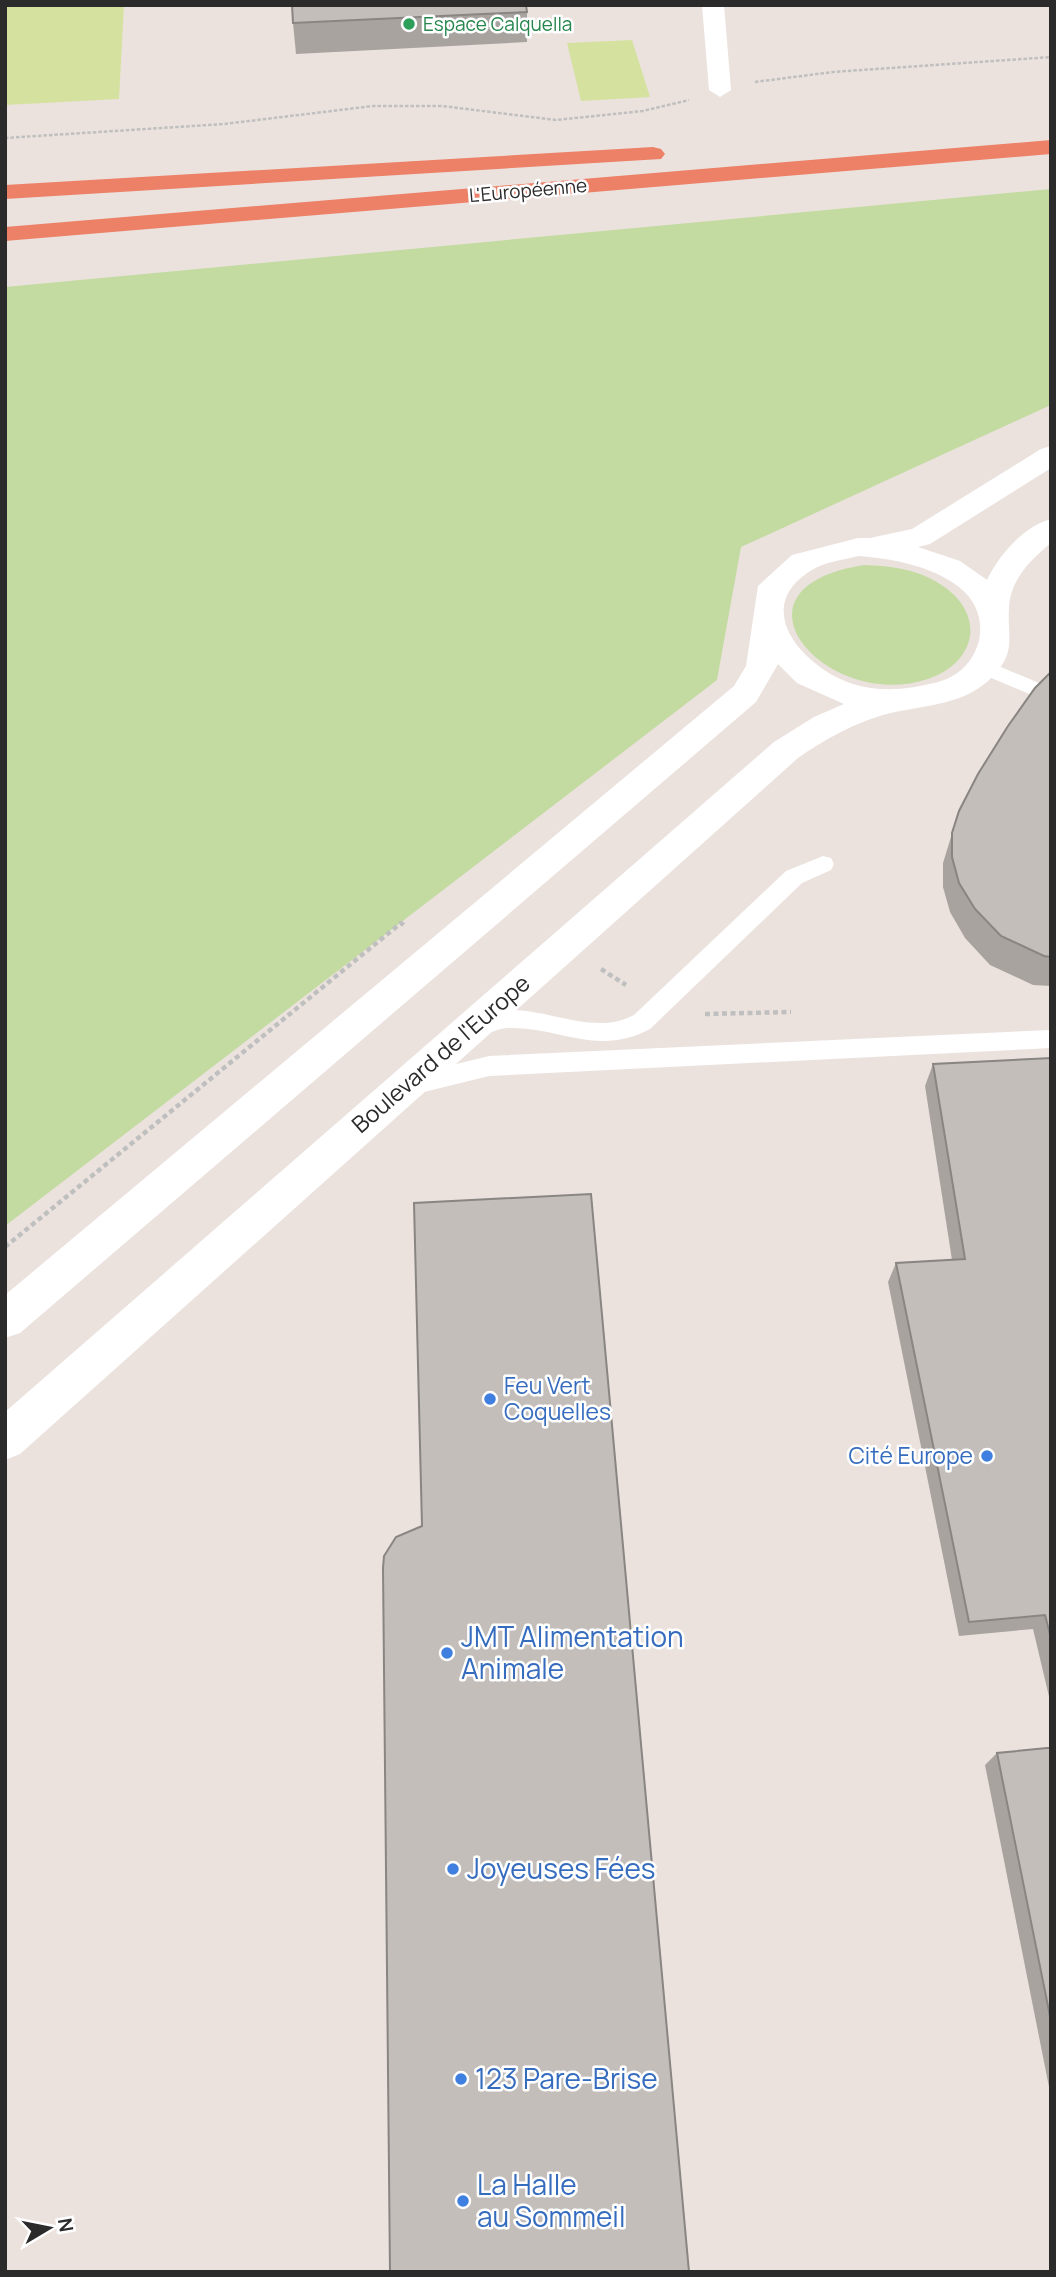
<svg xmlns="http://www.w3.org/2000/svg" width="1056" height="2277" font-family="Manrope,sans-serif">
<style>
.green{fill:#c3dba1}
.pitch{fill:#d5e19e}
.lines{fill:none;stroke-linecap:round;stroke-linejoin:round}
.path-far1{stroke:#bfbfbf;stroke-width:2.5;stroke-dasharray:3.5 2;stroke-linecap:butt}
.path{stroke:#bfbfbf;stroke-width:4.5;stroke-dasharray:5 3.5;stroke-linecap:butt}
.lane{fill:#fff;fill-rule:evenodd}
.street{fill:#fff;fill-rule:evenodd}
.secondary{fill:#fff;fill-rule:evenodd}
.highway{fill:#ec8168;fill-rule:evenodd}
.wall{fill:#a9a3a0}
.building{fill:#c4beba;stroke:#898582;stroke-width:2}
.leisure-dot{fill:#2e9e5b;stroke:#fff;stroke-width:2.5}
.shop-dot{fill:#3f7fe0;stroke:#fff;stroke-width:2.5}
.labels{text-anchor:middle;stroke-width:5;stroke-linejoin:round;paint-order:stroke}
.far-leisure-label{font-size:19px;fill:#27864d;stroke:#fff;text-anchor:start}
.far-street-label{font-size:19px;fill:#2b2b2b;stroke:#fff}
.street-label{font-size:23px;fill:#2b2b2b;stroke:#fff}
.shop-label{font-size:23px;fill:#366cbe;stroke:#fff;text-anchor:start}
.near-shop-label{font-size:28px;fill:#366cbe;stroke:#fff;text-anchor:start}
</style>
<rect width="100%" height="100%" fill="#ebe2de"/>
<!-- green -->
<g class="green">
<polygon points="1051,189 1051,405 741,547 717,680 5,1226 5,287"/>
<path d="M864 565C891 566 917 569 940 584 986 613 978 662 928 679 828 713 715 588 864 565Z"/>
</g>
<!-- pitch -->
<g class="pitch">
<polygon points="5,5 124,5 119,99 5,105"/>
<polygon points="632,40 650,97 581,101 567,43"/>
</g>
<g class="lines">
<!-- path-far1 -->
<g class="path-far1">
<polyline points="755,82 833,72 1051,57"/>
<polyline points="5,138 224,124 373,106 442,106 556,120 643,111 689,100"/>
</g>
<!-- path -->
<g class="path">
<polyline points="601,969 626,985"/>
<polyline points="705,1014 791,1012"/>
<polyline points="5,1247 401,923 405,926"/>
</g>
<!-- lane -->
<g class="lane">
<polygon points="984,660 1051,688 1051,703 977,672 974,667"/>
<path d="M823 856 831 858 834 864 831 870 802 883 650 1029C598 1057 561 1027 508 1028 493 1029 481 1039 467 1035L463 1028 467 1021C481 1016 494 1010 509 1010 550 1009 595 1036 634 1015L786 871Z"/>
<polygon points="1051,1030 1051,1048 489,1076 412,1095 404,1092 400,1085 404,1078 412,1075 489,1056"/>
</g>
<!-- street -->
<polygon class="street" points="702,5 724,5 731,90 720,97 709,90"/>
<!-- secondary -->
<path class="secondary" d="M1051 446V468L930 544 918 547 960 561 987 580C999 555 1024 526 1051 519V543C1030 560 1010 580 1009 608 1007 640 1018 653 988 681 959 707 918 705 883 715 852 724 824 740 798 758L20 1454 5 1460V1412L774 742 814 717 844 704 797 683 778 664 756 702 20 1333 5 1338V1295L734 686 746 666 758 586 792 555 858 538H870L912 529 1041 449ZM858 556C893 559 930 565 959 587 996 616 982 670 938 682 911 689 881 693 853 684 804 668 749 608 812 570 824 562 844 560 858 556Z"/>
<!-- highway -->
<g class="highway">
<polygon points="1051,140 1051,154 5,241 5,227"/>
<polygon points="653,147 661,149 665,154 661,159 5,199 5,185"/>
</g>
</g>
<!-- wall -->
<g class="wall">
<polygon points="527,12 527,42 296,54 293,23"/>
<polygon points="1051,672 1051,986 1033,985 990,965 965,938 950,912 943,887 943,863 959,811"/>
<polygon points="1051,1058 1051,1705 1033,1629 959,1636 888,1282 896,1263 952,1260 925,1086 933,1064"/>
<polygon points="1051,1748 1051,2097 985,1765 997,1753"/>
</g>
<!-- building -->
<g class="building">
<polygon points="292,5 526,5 527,12 293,23"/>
<polygon points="1051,672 1051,957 1044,956 1001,936 975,909 959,883 952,857 952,833 959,811 978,774 1008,726 1035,688"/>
<polygon points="1051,1058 1051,1638 1045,1615 969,1622 896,1263 965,1259 933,1064"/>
<polygon points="591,1194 689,2272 390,2272 383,1568 384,1556 396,1537 422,1526 414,1203"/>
<polygon points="1047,1748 1051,1748 1051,2021 997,1753"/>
</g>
<!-- markers -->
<circle class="leisure-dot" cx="409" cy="24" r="7"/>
<g class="shop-dot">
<circle cx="490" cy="1399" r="7"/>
<circle cx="987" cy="1456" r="7"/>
<circle cx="447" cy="1653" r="7"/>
<circle cx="453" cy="1869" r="7"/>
<circle cx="461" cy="2079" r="7"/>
<circle cx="463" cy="2201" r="7"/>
</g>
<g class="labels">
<!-- far-leisure labels -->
<g class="far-leisure-label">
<text x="423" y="31">Espace Calquella</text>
</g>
<!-- far-street labels -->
<g class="far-street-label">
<text transform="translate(528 190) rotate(-5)" y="7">L'Européenne</text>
</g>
<!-- street labels -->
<g class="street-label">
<text transform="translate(441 1054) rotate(-41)" y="8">Boulevard de l'Europe</text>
</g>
<!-- shop labels -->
<g class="shop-label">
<text x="504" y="1394">Feu Vert<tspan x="504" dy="26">Coquelles</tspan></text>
<text x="973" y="1464" text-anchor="end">Cité Europe</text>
</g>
<!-- near-shop labels -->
<g class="near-shop-label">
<text x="461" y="1647">JMT Alimentation<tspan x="461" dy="32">Animale</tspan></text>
<text x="467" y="1879">Joyeuses Fées</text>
<text x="475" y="2089">123 Pare-Brise</text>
<text x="477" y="2195">La Halle<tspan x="477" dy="32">au Sommeil</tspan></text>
</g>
</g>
<!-- border -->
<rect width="1056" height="2277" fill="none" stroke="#2b2b2b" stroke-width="14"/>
<!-- north arrow -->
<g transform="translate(49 2228) rotate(80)" stroke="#ffffff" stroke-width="5" paint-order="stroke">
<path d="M0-5L12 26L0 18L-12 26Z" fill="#2b2b2b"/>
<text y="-10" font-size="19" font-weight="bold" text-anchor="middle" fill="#2b2b2b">N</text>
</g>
</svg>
